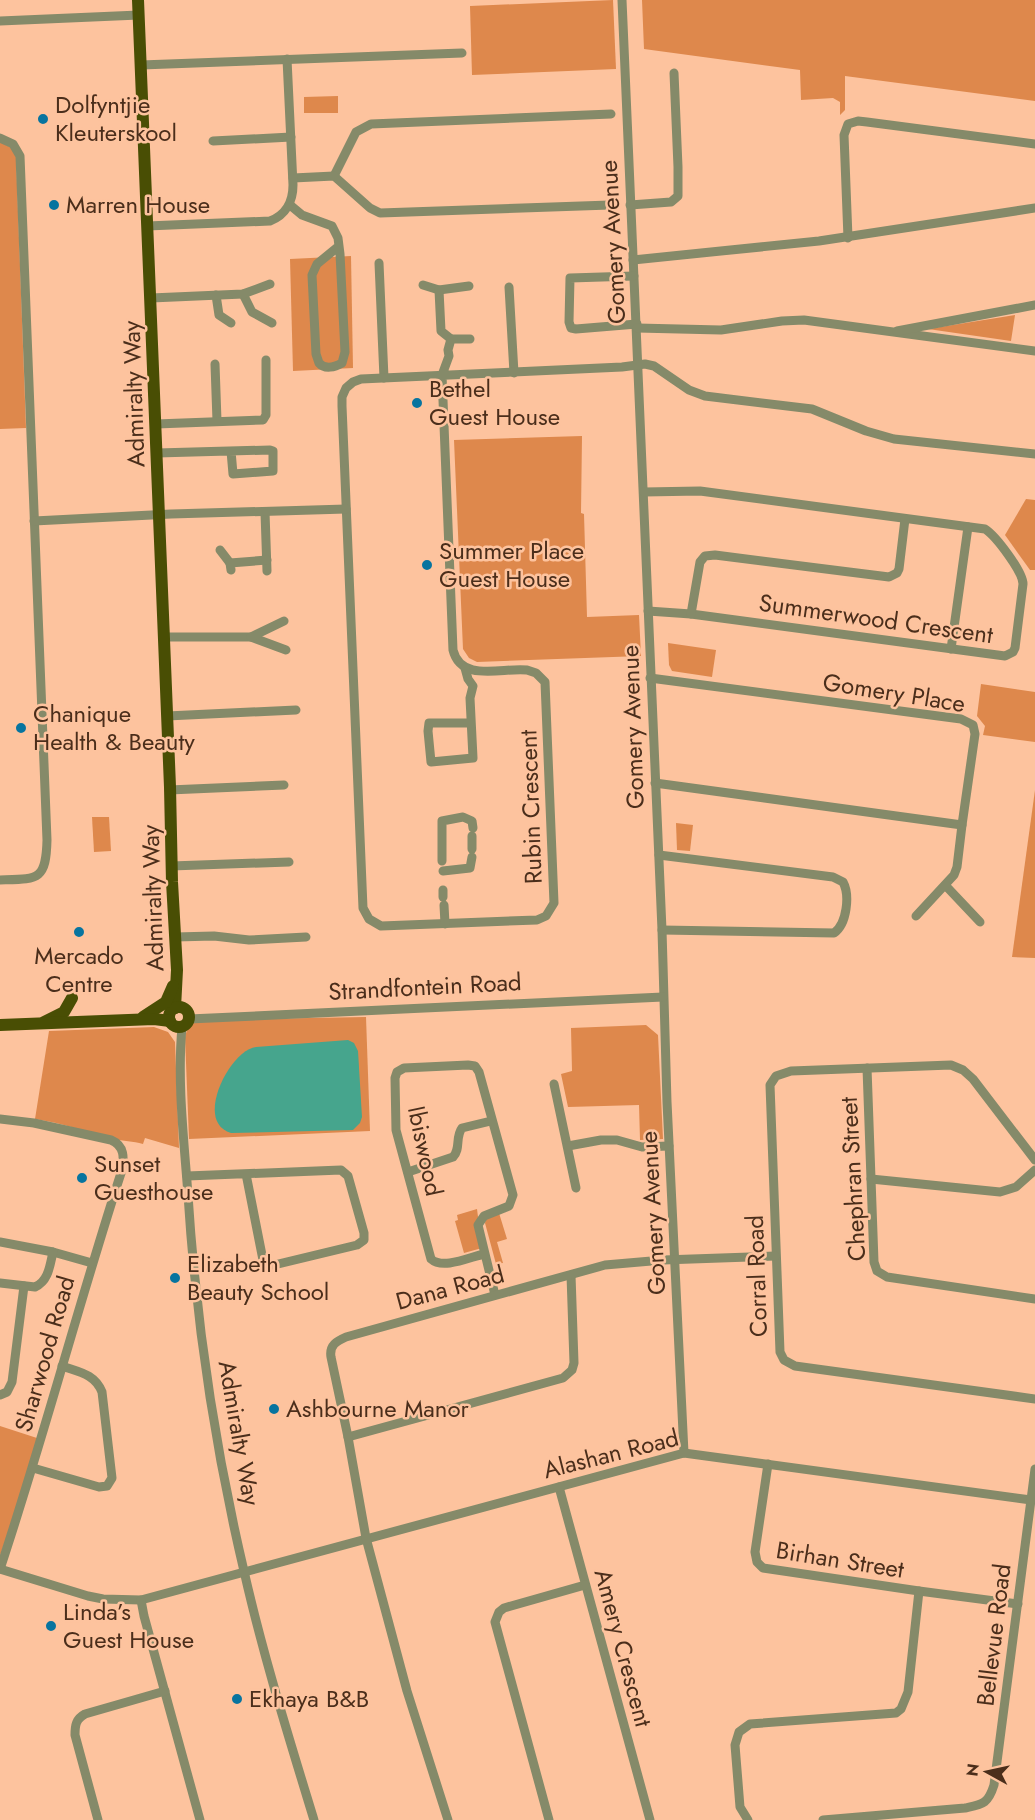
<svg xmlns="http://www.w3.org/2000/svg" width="1035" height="1820" font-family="Jost,sans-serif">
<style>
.green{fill:#de884c}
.water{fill:#46a58d}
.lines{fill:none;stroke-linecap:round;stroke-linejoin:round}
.minor{stroke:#858a69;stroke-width:9}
.major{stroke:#494e04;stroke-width:12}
.poi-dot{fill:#07749f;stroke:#fdc39e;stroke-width:2}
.labels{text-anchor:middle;stroke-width:5;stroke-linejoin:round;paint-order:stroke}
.poi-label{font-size:24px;fill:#4b2e1b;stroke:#fdc39e;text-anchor:start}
.street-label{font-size:24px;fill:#4b2e1b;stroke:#fdc39e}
</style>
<rect width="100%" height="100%" fill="#fdc39e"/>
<!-- green -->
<g class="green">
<polygon points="613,0 616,69 472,75 470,6"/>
<polygon points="642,0 1035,0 1035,101 845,76 845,110 840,115 840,102 833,98 801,100 800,70 644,49"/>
<polygon points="338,96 338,113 304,113 304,97"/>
<polygon points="0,142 12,148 16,157 26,428 0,429"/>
<polygon points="351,256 353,368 293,371 290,259"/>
<polygon points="1015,315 1011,341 928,329"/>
<polygon points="582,436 581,513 584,514 587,617 639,615 641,656 477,662 469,658 463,649 454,440"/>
<polygon points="1026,499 1035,500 1035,570 1030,570 1005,535"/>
<polygon points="668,643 716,650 712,677 672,671 669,665"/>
<polygon points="981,684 1035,692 1035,742 983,735 985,726 977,716"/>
<polygon points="1035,790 1035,958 1012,957"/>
<polygon points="92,817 109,817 111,851 94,852"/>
<polygon points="676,823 693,825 690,851 677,850"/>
<path d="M366 1017 370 1131 189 1139 185 1037C187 1028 191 1023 199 1020Z"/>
<polygon points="646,1025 658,1035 663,1139 640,1140 639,1105 568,1107 561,1074 572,1071 571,1028"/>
<path d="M154 1027 168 1032 175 1042 179 1148 145 1138 143 1144C133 1141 123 1141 114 1139 88 1132 62 1123 35 1119L49 1031Z"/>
<polygon points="477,1209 482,1248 464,1253 455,1221 458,1220 457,1215"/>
<polygon points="499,1213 507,1239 497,1242 503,1263 496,1264 485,1223 486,1219"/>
<polygon points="0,1426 40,1439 0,1556"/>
</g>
<!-- water -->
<path class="water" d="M348 1040 354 1043 358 1051 362 1117 360 1123 353 1130 231 1133C193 1122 230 1050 256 1047Z"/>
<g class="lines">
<!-- minor -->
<g class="minor">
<polyline points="622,0 662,930 667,1102 684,1453"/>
<polyline points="0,21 139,15"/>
<polyline points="141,65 462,53"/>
<path d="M0 138 13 144 20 156 47 840C46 881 38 879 0 880"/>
<polyline points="213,141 291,137"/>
<polyline points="334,176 356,132 371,124 611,114"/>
<polyline points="293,178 334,176 370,208 380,213 610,205"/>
<path d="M290 205 302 215 332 226 338 238 340 254 345 352 342 363C335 367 325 370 319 363L316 354 312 275 317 264 339 246"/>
<polyline points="630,205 671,202 678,196 678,167 674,73"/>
<path d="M147 226 270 221C286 215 293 201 293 185L287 59"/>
<polyline points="848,238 844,135 848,124 858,121 867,122 1035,144"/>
<polyline points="633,260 819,241 1035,208"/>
<polyline points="379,263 384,378"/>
<polyline points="634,276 570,278 569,322 571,328 576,329 637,324"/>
<polyline points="423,285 439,290"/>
<polyline points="509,287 514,373"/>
<polyline points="243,294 252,312 272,323"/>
<polyline points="216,295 219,315 231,323"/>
<polyline points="151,298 243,294 270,284"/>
<polyline points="637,328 721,330 782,321 804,320 1035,351"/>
<polyline points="897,331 1035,305"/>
<polyline points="451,339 441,331 439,290 469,286"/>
<path d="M470 339H451L448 350 449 356 442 375 453 650C461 683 503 667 527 670L536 673 545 682 554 903 546 916 537 920 381 926 369 919 363 908 342 406V397L346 388 353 382 361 379 622 367 645 364 654 366 689 390 705 396 812 409 866 431 894 439 1035 454"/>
<polyline points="215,364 217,421"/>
<polyline points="156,424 263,420 266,415 266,360"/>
<polyline points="157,453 270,450 273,451 273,471 233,474 231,451"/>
<path d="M644 492 700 491 985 529C996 536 1023 572 1023 584L1015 648 1013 652 1005 656 691 614 648 611"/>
<polyline points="265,512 267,571"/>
<polyline points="34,521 171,514 346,509"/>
<polyline points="220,550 230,563"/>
<polyline points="231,570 230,563 267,560"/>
<polyline points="691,614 700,562 705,556 715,555 889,577 897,573 899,569 905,519"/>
<polyline points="164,637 251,637 286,650"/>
<polyline points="251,637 284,621"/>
<polyline points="951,649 968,527"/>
<polyline points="465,668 468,679 473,686 470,698 473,758 431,762 428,731 429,723 471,723"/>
<polyline points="650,678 961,719 973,725 975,734 962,825 655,783"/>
<polyline points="167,716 296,710"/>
<polyline points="169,790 284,785"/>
<polyline points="472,836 472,849"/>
<path d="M659 855 833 877 843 882C850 895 847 924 834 933L662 930"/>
<polyline points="442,861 442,821 463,817 472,821 473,828"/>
<polyline points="171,866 289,862"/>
<polyline points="443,871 470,868 472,857"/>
<polyline points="946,886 980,922"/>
<polyline points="443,890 443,897"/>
<polyline points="444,905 445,924"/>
<polyline points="916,916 954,875 957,867 962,825"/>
<polyline points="175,937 214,936 249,940 306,937"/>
<polyline points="189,1019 663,997"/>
<path d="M182 1027C177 1082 184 1140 188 1195 196 1321 215 1448 244 1571 263 1655 289 1738 314 1820"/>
<polyline points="867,1068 874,1262 877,1271 887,1277 1035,1299"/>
<polyline points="554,1084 576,1188"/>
<path d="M0 1119 34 1123 111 1140C125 1146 124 1158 122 1170 79 1302 44 1437 0 1569"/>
<polyline points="568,1146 601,1140 617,1140 642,1147 669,1146"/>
<polyline points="1035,1160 973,1079 963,1070 951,1065 791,1071 776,1076 770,1085 780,1352 784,1360 795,1366 1035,1399"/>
<path d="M408 1172 453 1157C461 1149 455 1137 462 1128L491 1121"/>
<polyline points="187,1176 341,1170 348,1176 364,1233 364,1240 357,1245 274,1265 266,1265 263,1260 246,1174"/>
<polyline points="871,1179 1000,1192 1016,1187 1035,1170"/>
<polyline points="0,1242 53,1252 92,1263"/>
<path d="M484 1254C470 1257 443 1270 431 1259L396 1130 395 1078 397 1072 404 1068 468 1065 475 1066 479 1072 513 1195 509 1206 484 1216 478 1225 495 1295"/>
<path d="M0 1283 35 1287C49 1281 50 1264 53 1252"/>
<polyline points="0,1395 7,1392 12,1382 24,1286"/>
<polyline points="348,1437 563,1378 572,1370 574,1363 571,1275"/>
<polyline points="768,1464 755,1552 757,1562 763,1568 919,1591 1018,1604"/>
<path d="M33 1468 99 1487 107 1486 112 1478 102 1392C95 1374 79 1372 62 1366"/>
<polyline points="559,1487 650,1820"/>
<polyline points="0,1569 88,1596 103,1599 141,1600 684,1453 1031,1500"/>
<polyline points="141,1600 144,1616 200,1820"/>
<path d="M98 1820 75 1735C75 1725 76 1719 85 1714L165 1691"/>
<path d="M448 1820 407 1691 366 1538 348 1437 331 1357C329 1345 337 1341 346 1337L605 1265 663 1260 775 1256"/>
<polyline points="549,1820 495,1622 499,1612 504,1608 585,1585"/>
<polyline points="748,1820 740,1807 735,1745 739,1732 750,1724 896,1713 901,1709 908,1692 919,1591"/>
<path d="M823 1820 965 1808C983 1804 988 1804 994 1785L1035 1469"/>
</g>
<!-- major -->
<g class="major">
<polyline points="138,0 170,787 172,882 177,970 175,1008"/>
<circle cx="179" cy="1017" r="10"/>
<polyline points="143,1017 166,1002 173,986"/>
<polyline points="44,1022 64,1012 72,998"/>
<polyline points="0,1025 154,1019 170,1021"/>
</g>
</g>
<!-- markers -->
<g class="poi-dot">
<circle cx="43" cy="119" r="6"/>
<circle cx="54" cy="205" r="6"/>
<circle cx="417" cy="403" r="6"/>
<circle cx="427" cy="565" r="6"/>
<circle cx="21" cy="728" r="6"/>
<circle cx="79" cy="932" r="6"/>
<circle cx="82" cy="1178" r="6"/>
<circle cx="175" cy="1278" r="6"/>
<circle cx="274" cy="1409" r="6"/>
<circle cx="51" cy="1626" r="6"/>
<circle cx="237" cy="1699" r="6"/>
</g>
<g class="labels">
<!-- poi labels -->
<g class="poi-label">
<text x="55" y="113">Dolfyntjie<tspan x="55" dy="28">Kleuterskool</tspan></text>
<text x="66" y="213">Marren House</text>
<text x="429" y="397">Bethel<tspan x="429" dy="28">Guest House</tspan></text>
<text x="439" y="559">Summer Place<tspan x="439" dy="28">Guest House</tspan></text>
<text x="33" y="722">Chanique<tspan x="33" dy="28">Health &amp; Beauty</tspan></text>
<text x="79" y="964" text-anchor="middle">Mercado<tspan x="79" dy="28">Centre</tspan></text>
<text x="94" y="1172">Sunset<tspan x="94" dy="28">Guesthouse</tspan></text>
<text x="187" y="1272">Elizabeth<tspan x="187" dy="28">Beauty School</tspan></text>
<text x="286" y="1417">Ashbourne Manor</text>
<text x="63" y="1620">Linda’s<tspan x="63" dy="28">Guest House</tspan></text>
<text x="249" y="1707">Ekhaya B&amp;B</text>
</g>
<!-- street labels -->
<g class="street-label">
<text transform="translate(613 242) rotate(-93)" y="8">Gomery Avenue</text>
<text transform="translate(134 394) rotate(-92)" y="8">Admiralty Way</text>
<text transform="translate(876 619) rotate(8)" y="8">Summerwood Crescent</text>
<text transform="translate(894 693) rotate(9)" y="8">Gomery Place</text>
<text transform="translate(633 727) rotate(-92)" y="8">Gomery Avenue</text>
<text transform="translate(531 807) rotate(-92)" y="8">Rubin Crescent</text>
<text transform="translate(153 898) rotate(-92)" y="8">Admiralty Way</text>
<text transform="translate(425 987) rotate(-3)" y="8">Strandfontein Road</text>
<text transform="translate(425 1151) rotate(78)" y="8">Ibiswood</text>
<text transform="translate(853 1179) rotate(-93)" y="8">Chephran Street</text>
<text transform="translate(653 1213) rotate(-93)" y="8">Gomery Avenue</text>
<text transform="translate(757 1276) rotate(-92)" y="8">Corral Road</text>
<text transform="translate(450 1288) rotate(-15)" y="8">Dana Road</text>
<text transform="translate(45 1354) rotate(-74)" y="8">Sharwood Road</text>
<text transform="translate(239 1433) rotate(80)" y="8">Admiralty Way</text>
<text transform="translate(611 1454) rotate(-14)" y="8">Alashan Road</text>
<text transform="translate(840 1560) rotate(9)" y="8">Birhan Street</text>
<text transform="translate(994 1635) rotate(-83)" y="8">Bellevue Road</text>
<text transform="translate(623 1648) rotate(75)" y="8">Amery Crescent</text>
</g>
</g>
<!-- north arrow -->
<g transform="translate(987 1772) rotate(278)" stroke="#fdc39e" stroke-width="4.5" paint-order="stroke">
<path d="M0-4.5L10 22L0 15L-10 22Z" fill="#4b2e1b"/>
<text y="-9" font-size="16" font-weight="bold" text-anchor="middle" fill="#4b2e1b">N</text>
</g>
</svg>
